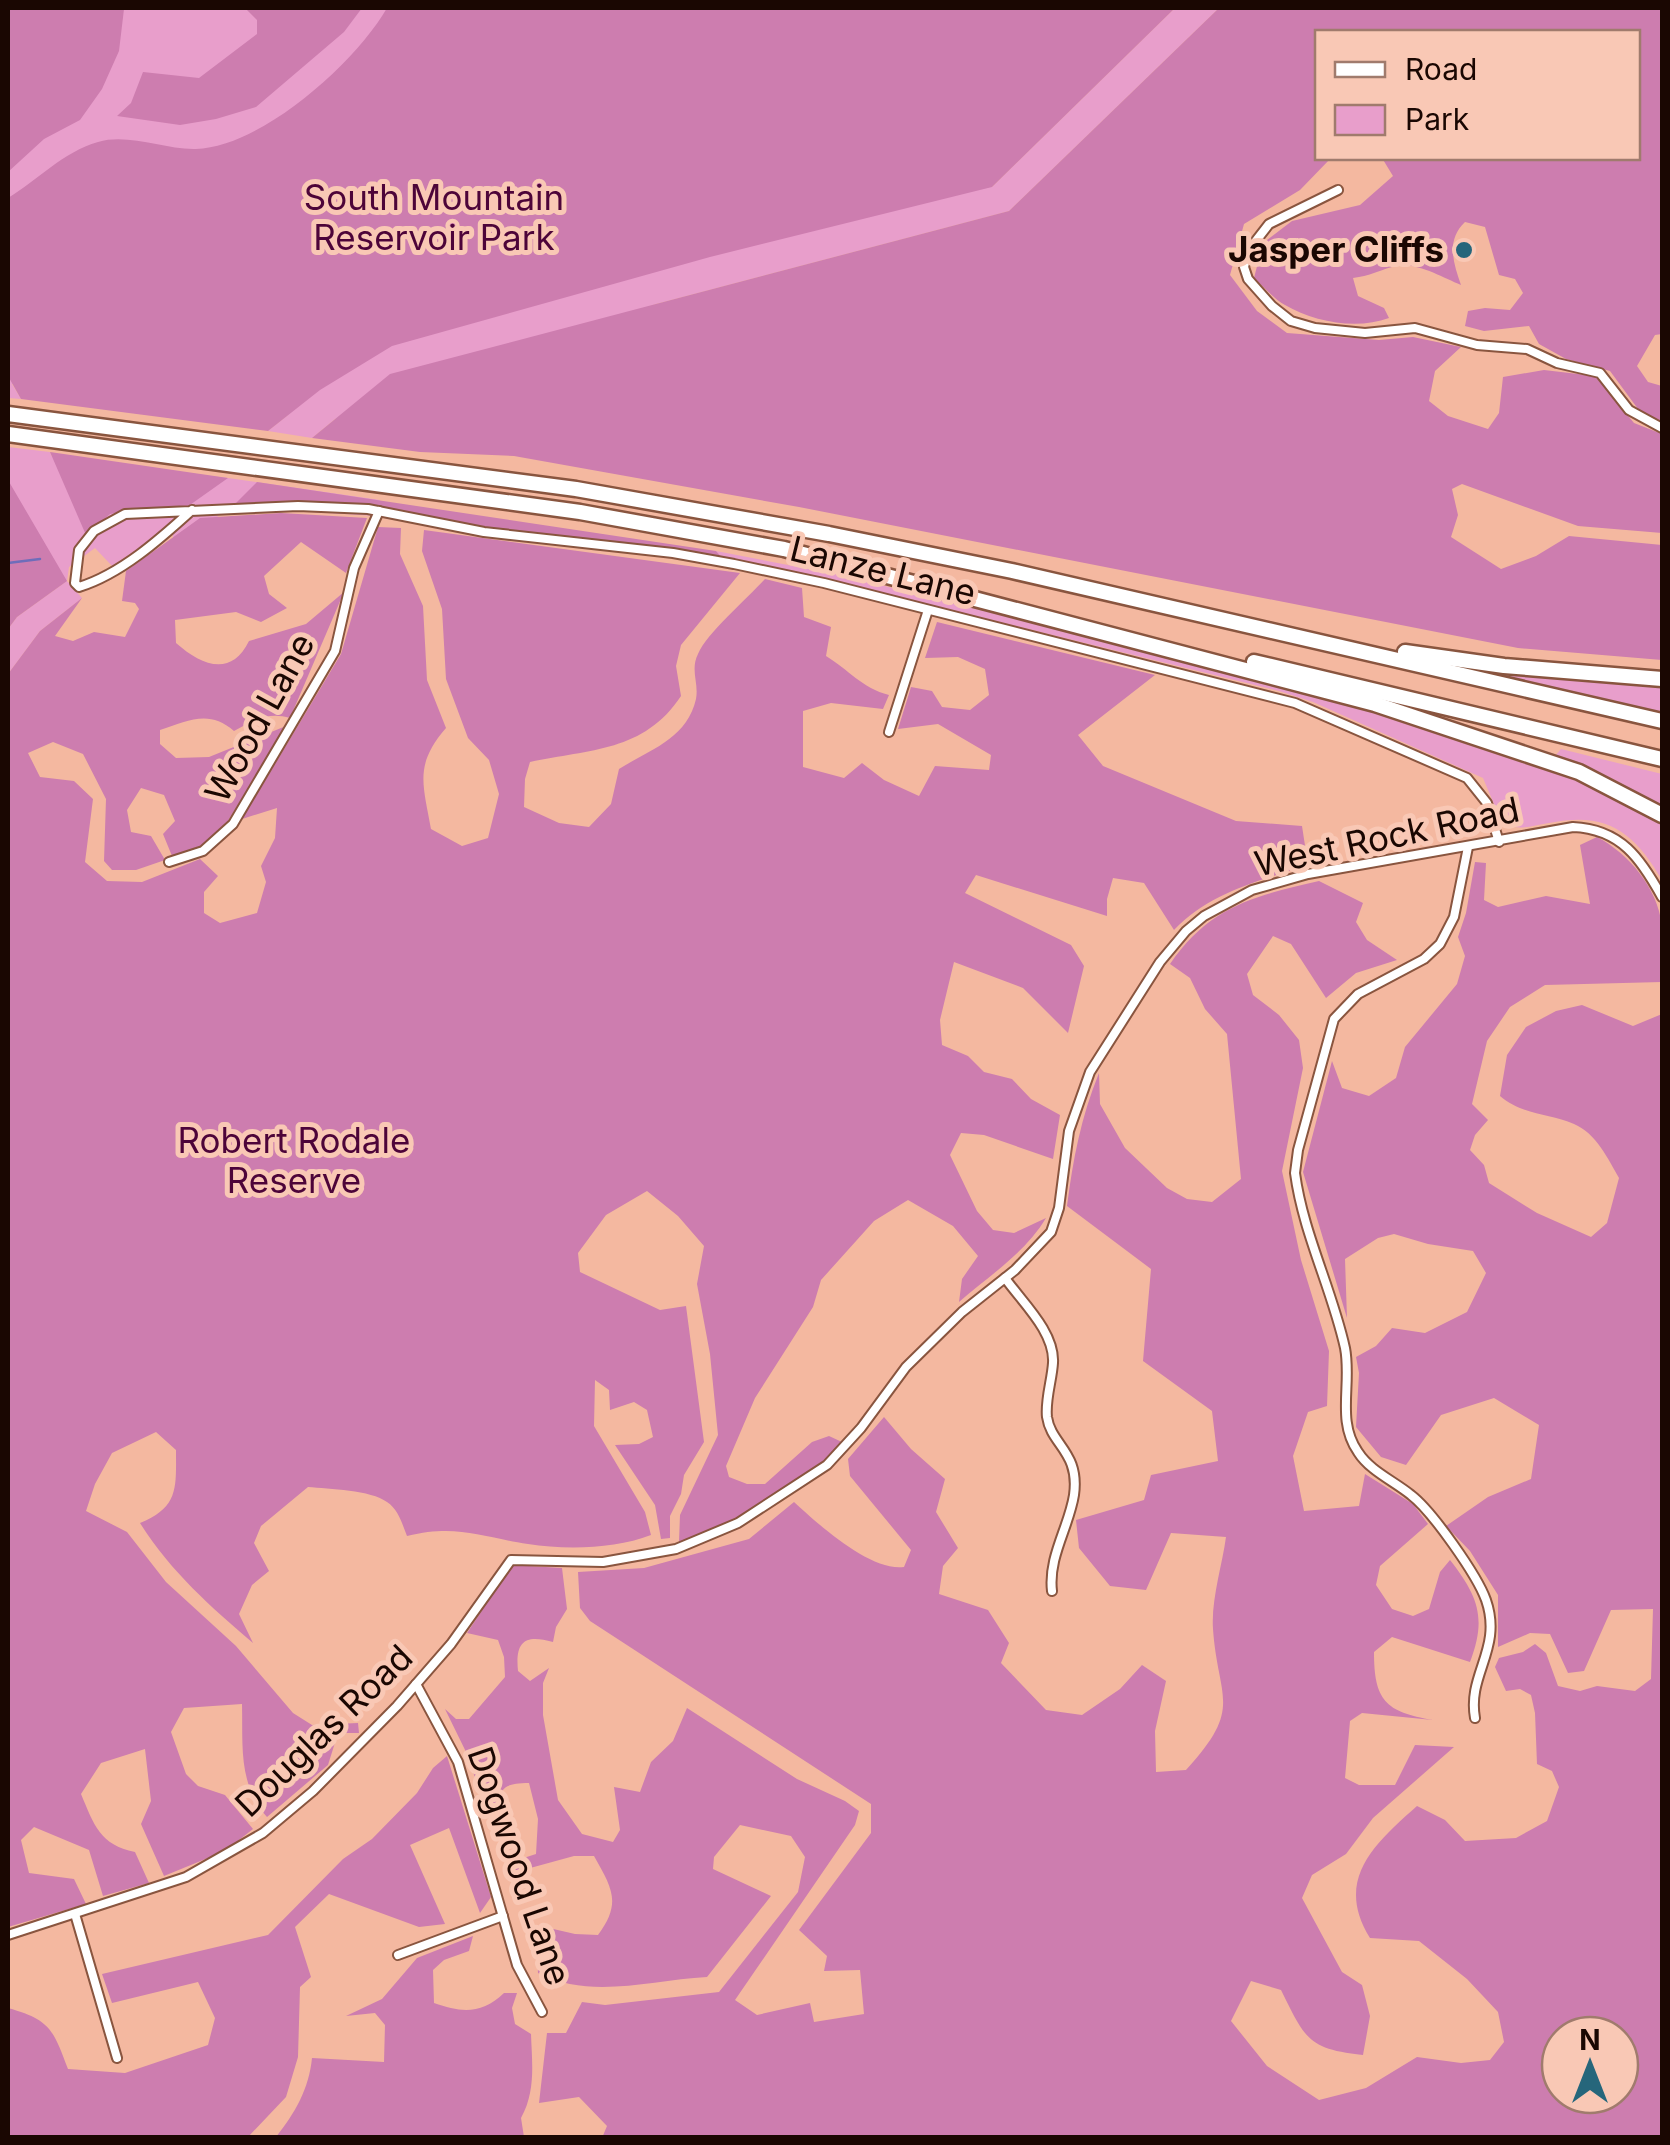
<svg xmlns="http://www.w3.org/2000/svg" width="1670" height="2145" font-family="Inter,sans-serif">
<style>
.green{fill:#e89ecb}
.forest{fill:#cd7daf;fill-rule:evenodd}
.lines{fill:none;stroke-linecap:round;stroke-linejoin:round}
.stream{stroke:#6e6dba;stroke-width:2.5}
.street-casing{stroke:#89553f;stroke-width:12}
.highway-casing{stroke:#89553f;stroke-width:19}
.street{stroke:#fff;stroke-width:8}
.highway{stroke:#fff;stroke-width:14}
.poi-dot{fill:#26667b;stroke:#f9c8b5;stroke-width:4}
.labels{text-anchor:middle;stroke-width:10;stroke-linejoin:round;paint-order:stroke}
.park-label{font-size:35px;fill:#4d0439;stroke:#f9c8b5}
.poi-label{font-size:35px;font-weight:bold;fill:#1a0702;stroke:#f9c8b5;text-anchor:end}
.street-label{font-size:35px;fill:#1a0702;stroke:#f9c8b5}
</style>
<rect width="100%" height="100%" fill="#f4b8a0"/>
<!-- green -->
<g class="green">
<polygon points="8,8 892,8 992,187 1175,8 1219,8 1009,211 656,304 335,419 312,438 268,431 288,415 12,384 21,399 8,398"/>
<polygon points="8,447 50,452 52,457 228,478 380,500 376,516 281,510 224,512 173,548 173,526 112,566 95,548 69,567 67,581 82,598 40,631 8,674 8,629 17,617 67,581 8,616"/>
<path d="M716 551 845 576 1323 696 1573 775 1662 822V880C1636 835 1609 812 1555 822 1533 825 1522 832 1502 823L1483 778 1313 702 1279 691 891 595 723 559Z"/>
<polygon points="1478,669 1662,686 1662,716 1478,673"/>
<polygon points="1561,749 1662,774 1662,806 1609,777 1556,755"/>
</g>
<!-- forest -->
<g class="forest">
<polygon points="8,8 124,9 119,51 102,89 80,120 44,139 8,172"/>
<polygon points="245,8 362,8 344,32 256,107 216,119 180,125 117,116 131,103 143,72 199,78 257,34 257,20"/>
<path d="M387 8H1175L992 187 710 257 392 346 320 390 268 431 21 399 8 376V198C38 180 63 152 98 142 129 133 165 150 196 149 262 147 356 62 387 8Z"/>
<path d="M1219 8H1662V334L1655 335 1637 366 1648 382 1662 386V421L1641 413 1610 371 1566 359 1539 344 1529 326 1484 331 1465 326 1468 311 1485 308 1510 310 1523 293 1515 279 1499 275 1485 227 1465 222C1446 240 1453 262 1461 285 1441 277 1414 260 1392 267 1377 271 1370 276 1353 278L1358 296 1384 308 1389 318C1357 330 1314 322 1285 305 1274 299 1264 287 1254 278L1263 243 1292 221 1360 205 1393 176 1382 158H1638V32H1318V158H1331L1300 190 1244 224 1230 275 1257 311 1287 333 1379 340 1413 337 1461 347 1435 371 1429 401 1448 416 1488 429 1499 413 1503 377 1544 370 1595 376 1634 423 1662 434V533L1578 526 1462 484 1452 489 1458 515 1451 537 1501 569 1536 556 1569 536 1662 545V660L1518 648 799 507 514 456 420 452 312 438 390 374 1009 211Z"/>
<polygon points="50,452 228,478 187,507 135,509 110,514 86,535"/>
<polygon points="8,480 67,581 17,617 8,629"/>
<polygon points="257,482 716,551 723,559 616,542 444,523 368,505 323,502 233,506"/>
<path d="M281 513 367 518 346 573 301 542 264 576 269 594 287 608 261 622 236 612 175 620 176 643C201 665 231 678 249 641L306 624 344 592 290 718C268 711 252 721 234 731 209 709 188 721 160 730V744L176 758 209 757 286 726 223 829 203 845 172 856 163 834 175 821 164 795 141 788 127 810 131 832 151 836 165 860 136 870H112L104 861 106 799 83 754 53 742 28 753 40 777 74 781 93 799 85 862 107 881 142 882 200 859 218 876 204 892V913L220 923 257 913 266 882 261 866 275 838 277 808 242 819 341 654 378 527 401 528 400 554 423 606 427 680 446 728C414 765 423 784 431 829L462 846 488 838 499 794 489 760 468 738 446 679 442 609 422 551 424 530 740 573 681 645 676 666 681 696C644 752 590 749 530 762L525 779 524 807 559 823 589 827 611 804 619 769C649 750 687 739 696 699 699 683 690 670 698 654 707 633 748 598 765 579L802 588 804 617 831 627 826 656C849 670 862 688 889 695L883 709 831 703 803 711V767L844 778 862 763 884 780 919 796 935 766 989 770 991 755 938 724 898 729 911 687 932 691 942 707 970 710 989 695 985 669 958 657 925 658 937 622 1155 675 1078 735 1103 766 1236 821 1302 826 1308 865C1261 880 1209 893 1174 930L1144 883 1113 878 1107 899V916L976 875 965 893 1071 945 1084 966 1068 1033 1023 988 954 962 940 1020 942 1045 968 1056 984 1072 1012 1079 1031 1099 1060 1115 1053 1159 984 1135 961 1133 950 1155 977 1211 993 1230 1014 1233 1046 1218C1025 1253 990 1275 959 1302L962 1279 978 1256 953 1226 908 1200 874 1221 821 1280 813 1307 755 1398 726 1466 729 1477 747 1484H765L812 1442 829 1436 842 1442C803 1489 736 1521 679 1542L680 1515 718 1435 710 1354 697 1284 704 1246 678 1216 647 1191 606 1215 578 1253 580 1272 660 1310 686 1306 704 1442 684 1475 681 1494 670 1516V1538L661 1539 655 1505 615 1445 639 1444 653 1437 647 1410 634 1402 610 1410 609 1390 595 1380 594 1426 645 1512 651 1535C615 1549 566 1550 528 1544 480 1537 458 1524 407 1536 402 1524 399 1510 387 1502 371 1490 329 1489 308 1487L261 1526 254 1543 269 1571 252 1585 239 1614 253 1643C211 1607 170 1571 140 1523 179 1507 176 1488 176 1450L156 1432 112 1453 95 1484 86 1511 127 1532 166 1582 236 1646 293 1713 312 1725 358 1723 359 1733H338L328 1765 267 1817C238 1784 243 1746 242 1704L184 1708 171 1732 186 1774 198 1786 225 1795 253 1829 225 1851 164 1876 141 1824 151 1801 145 1749 101 1763 81 1794C94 1825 100 1845 135 1852L149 1883 103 1896 89 1850 34 1827 21 1840 29 1873 74 1879 86 1904 8 1927V674L40 631 82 598 55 636 73 641 94 632 125 637 139 609 135 603 122 601 126 571 200 518Z"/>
<path d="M1597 837C1629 854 1657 887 1662 925 1665 943 1663 964 1662 982L1545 985 1510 1007 1487 1041 1472 1104 1488 1120 1475 1135 1470 1150 1484 1165 1489 1183 1537 1213 1591 1237 1607 1223 1619 1178C1608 1159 1596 1133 1574 1124 1549 1113 1522 1115 1500 1096L1507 1055 1526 1027 1556 1011 1582 1005 1633 1026 1662 1014V2137L602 2138 607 2126 579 2097 539 2103 547 2033H566L582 2002 605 2005 719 1992 798 1892 805 1857 791 1836 740 1825 714 1857 713 1869 771 1896 707 1977C650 1980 591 2000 538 1973L536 1925 575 1934 598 1935C622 1903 612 1888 594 1856H574L512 1873 508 1863 536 1854 538 1819 529 1783C488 1783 509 1800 487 1815L468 1756 445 1709 456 1719H469L505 1677 504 1657 498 1640 467 1633 512 1565 562 1568 567 1609 556 1627 553 1642C525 1634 515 1641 518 1671L530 1681 549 1668 543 1683V1715L558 1800 582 1834 613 1842 620 1830 614 1787 640 1792 651 1762 673 1741 687 1708 797 1779 845 1801 859 1811 855 1825 735 2000 757 2015 810 2003 814 2022 864 2014 860 1970 824 1971 827 1956 799 1930 871 1833V1804L590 1621 580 1608 578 1572 644 1568 749 1539 794 1502C818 1524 871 1572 904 1567L911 1550 850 1476 848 1459 884 1417 911 1449 945 1479 936 1512 958 1548 943 1566 939 1594 988 1610 1009 1643 1001 1663 1046 1710 1082 1715 1120 1689 1142 1665 1166 1681 1155 1731 1156 1772 1186 1770C1244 1707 1218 1700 1213 1629 1211 1600 1222 1566 1226 1537L1171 1533 1146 1590 1110 1586 1079 1548 1076 1520 1144 1500 1151 1475 1218 1461 1212 1411 1143 1361 1151 1269 1067 1206C1073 1159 1081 1117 1099 1073L1100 1104 1125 1148 1167 1188 1187 1199 1212 1202 1241 1179 1227 1034 1205 1009 1190 978 1170 964C1210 906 1254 896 1319 881L1363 903 1356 922 1367 940 1397 960 1356 973 1326 998 1291 944 1273 936 1247 974 1253 995 1279 1015 1299 1040 1303 1068 1282 1171 1301 1260 1329 1351 1327 1406 1308 1412 1293 1456 1304 1511 1359 1506 1365 1474 1413 1504 1428 1524 1380 1566 1376 1585 1392 1609 1413 1616 1429 1609 1440 1572 1450 1560C1478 1596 1487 1618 1470 1662L1392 1637 1374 1652C1374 1700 1385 1712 1433 1720L1362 1713 1350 1721 1345 1778 1359 1785H1395L1415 1745 1454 1747 1373 1818 1346 1854 1312 1875 1302 1898 1342 1972 1362 1985 1370 2016 1363 2055C1307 2049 1305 2038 1281 1990L1251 1981 1231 2021 1267 2066 1319 2100 1366 2088 1417 2057 1461 2063 1490 2060 1504 2042 1498 2012 1467 1979 1419 1941 1370 1938C1334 1880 1374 1844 1417 1806L1445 1820 1465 1841 1516 1838 1547 1821 1559 1787 1552 1771 1537 1764 1535 1713 1531 1695 1520 1689 1506 1691 1495 1667 1499 1658 1523 1652 1535 1644 1546 1653 1558 1686 1580 1691 1597 1686 1635 1691 1651 1679 1653 1609 1611 1610 1584 1671 1568 1673 1550 1634 1530 1633 1498 1647V1595L1470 1551 1446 1526 1488 1497 1531 1479 1539 1425 1494 1398 1441 1415 1406 1465 1381 1457 1356 1427 1359 1373 1356 1357 1376 1346 1392 1328 1425 1333 1467 1312 1486 1273 1473 1251 1428 1244 1394 1234 1378 1238 1345 1259 1347 1318 1303 1172 1332 1061 1342 1088 1369 1096 1396 1078 1405 1047 1457 984 1465 956 1458 937 1466 913 1475 862 1486 863 1484 900 1498 907 1546 896 1590 904 1580 845ZM1560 2035H1620V2095H1560Z"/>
<path d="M447 1756 491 1897 480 1913 449 1828 410 1845 445 1924 419 1927 329 1894 295 1927 311 1977 300 1987 298 2057 286 2097 248 2137H8V2008C51 2020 53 2030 68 2069L125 2073 208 2045 215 2018 198 1982 112 2003 102 1974 268 1935 343 1859 372 1839 417 1793 433 1768Z"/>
<path d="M473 1936 469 1951 444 1960 433 1970 434 2003C462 2013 482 2014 504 1993H517L512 2008 515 2024 531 2034C532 2063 536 2091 521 2118L524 2137H276C295 2113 309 2089 312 2058L384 2062 385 2025 375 2013 346 2016 382 1999 417 1958Z"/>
</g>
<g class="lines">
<!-- stream -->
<polyline class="stream" points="8,563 40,559"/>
<!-- street casing -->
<g class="street-casing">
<g id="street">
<polyline points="1338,190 1269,224 1248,251 1244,267 1248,279 1272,306 1291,321 1315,328 1365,333 1415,328 1477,345 1527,349 1557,363 1600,373 1629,410 1662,428"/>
<path d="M192 510C160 539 121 574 79 587L75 583 79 550 94 531 125 514 298 506 368 509 484 532 673 553 734 564 824 583 1295 703 1467 778 1487 803 1499 842"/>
<polyline points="889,732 928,610"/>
<path d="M1468 847 1454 917 1440 944 1424 959 1358 994 1334 1019 1298 1150 1295 1173C1303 1233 1332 1289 1345 1348 1352 1384 1336 1421 1358 1452 1370 1471 1394 1481 1411 1495 1432 1511 1477 1575 1486 1600 1503 1649 1467 1674 1475 1718"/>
<polyline points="169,862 203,851 233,824 335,651 354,568 379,511"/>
<path d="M1005 1278C1022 1302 1055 1332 1053 1363 1052 1380 1045 1400 1047 1417 1051 1445 1080 1452 1074 1495 1069 1527 1048 1557 1052 1591"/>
<polyline points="416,1684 458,1762 517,1965 542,2012"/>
<polyline points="75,1914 117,2058"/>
<path d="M8 1935 186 1877 263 1833 313 1791 397 1706 451 1644 511 1560 603 1562 676 1549 738 1523 827 1465 861 1428 906 1367 962 1312 1015 1270 1051 1232 1059 1208 1069 1131 1090 1072 1160 962 1186 931 1204 916 1252 890 1308 874 1573 827C1621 829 1641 859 1662 897"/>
<polyline points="398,1955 503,1916"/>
</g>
</g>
<!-- highway casing -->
<g class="highway-casing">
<g id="highway">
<polyline points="8,414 576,489 829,534 1012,571 1662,721"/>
<polyline points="8,434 580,512 784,549 1375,704 1579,772 1662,815"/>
<polyline points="1405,652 1504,666 1662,679"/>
<polyline points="1254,662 1662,759"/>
</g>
</g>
<!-- street -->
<use href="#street" class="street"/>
<!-- highway -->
<use href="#highway" class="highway"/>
</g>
<!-- markers -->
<circle class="poi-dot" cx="1464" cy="250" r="10"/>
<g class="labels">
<!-- park labels -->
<g class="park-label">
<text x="434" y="210">South Mountain<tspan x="434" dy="40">Reservoir Park</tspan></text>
<text x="294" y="1153">Robert Rodale<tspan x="294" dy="40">Reserve</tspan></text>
</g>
<!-- poi labels -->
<g class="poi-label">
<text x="1444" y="262">Jasper Cliffs</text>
</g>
<!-- street labels -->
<g class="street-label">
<text transform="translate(883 571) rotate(14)" y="12">Lanze Lane</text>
<text transform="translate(260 718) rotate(-61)" y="12">Wood Lane</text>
<text transform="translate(1387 837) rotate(-12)" y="12">West Rock Road</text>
<text transform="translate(324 1731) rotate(-44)" y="12">Douglas Road</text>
<text transform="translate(519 1866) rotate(71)" y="12">Dogwood Lane</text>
</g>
</g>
<!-- border -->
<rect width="1670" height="2145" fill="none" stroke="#1a0702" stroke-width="20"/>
<!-- legend -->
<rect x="1315" y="30" width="325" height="130" fill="#f9c8b5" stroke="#a07b6d" stroke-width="2.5"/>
<rect x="1335" y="62" width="50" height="15" fill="#ffffff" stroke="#a07b6d" stroke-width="2.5"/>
<text x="1405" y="80" font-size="30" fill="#1a0702">Road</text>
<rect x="1335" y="105" width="50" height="30" fill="#e89ecb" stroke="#a07b6d" stroke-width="2.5"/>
<text x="1405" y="130" font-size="30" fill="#1a0702">Park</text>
<!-- north arrow -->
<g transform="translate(1590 2065)"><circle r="48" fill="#f9c8b5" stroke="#a07b6d" stroke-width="2.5"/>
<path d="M0-8L18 38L0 25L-18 38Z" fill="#26667b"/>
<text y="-15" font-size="28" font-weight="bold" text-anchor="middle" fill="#1a0702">N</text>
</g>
</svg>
